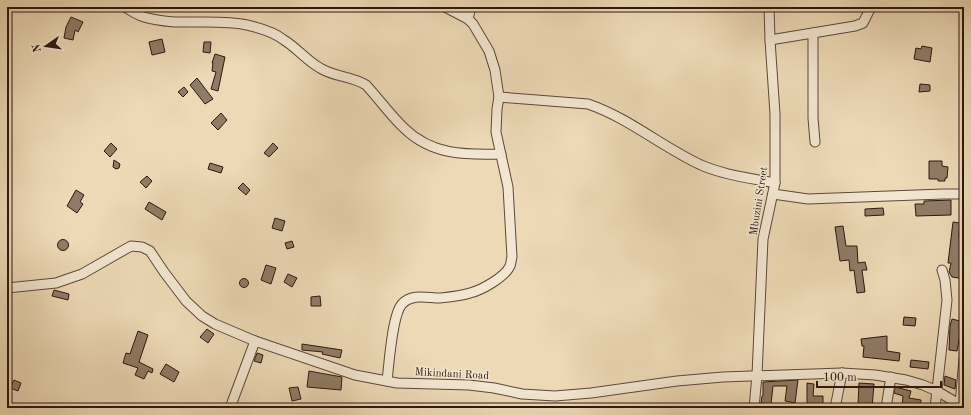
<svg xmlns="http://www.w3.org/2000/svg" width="971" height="415" font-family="'Old Standard TT',serif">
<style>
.building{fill:#907c66;stroke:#2c1810}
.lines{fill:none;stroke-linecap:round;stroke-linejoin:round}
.street-casing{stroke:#5c483a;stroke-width:11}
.street{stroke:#f3e6d0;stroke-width:9}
.labels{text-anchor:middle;stroke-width:3;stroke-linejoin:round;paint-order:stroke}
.street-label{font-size:11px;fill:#2c1810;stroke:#f3e6d0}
</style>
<rect width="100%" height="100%" fill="#edd9b6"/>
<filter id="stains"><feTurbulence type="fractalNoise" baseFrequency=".005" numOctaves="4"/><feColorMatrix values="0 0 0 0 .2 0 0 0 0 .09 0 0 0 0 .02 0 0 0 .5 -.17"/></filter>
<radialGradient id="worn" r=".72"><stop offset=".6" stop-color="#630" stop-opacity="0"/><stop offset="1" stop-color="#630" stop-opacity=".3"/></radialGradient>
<!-- building -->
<g class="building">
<polygon points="71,17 83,22 78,32 75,30 73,40 64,38 66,27"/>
<polygon points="162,39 165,52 152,55 149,42"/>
<polygon points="204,42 211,42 210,53 203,52"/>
<polygon points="922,46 932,48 930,62 914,59 916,48 921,49"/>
<polygon points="215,54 225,57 218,91 211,89 216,72 212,71 213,63 212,63"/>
<polygon points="197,78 213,99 205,104 190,85"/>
<polygon points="920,84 930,85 930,91 919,92"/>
<polygon points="184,87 188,92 183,97 178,92"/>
<polygon points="221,113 227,120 218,130 211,123"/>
<polygon points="111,143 117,149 110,157 104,151"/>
<polygon points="273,143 278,148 269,157 264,153"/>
<polygon points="114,160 120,164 119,168 116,169 113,167"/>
<polygon points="929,161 942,161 942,166 948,167 947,178 945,178 945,181 938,181 938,179 929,179"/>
<polygon points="210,163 223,167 221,173 208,169"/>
<polygon points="147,176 152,181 146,188 140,182"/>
<polygon points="243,183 250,190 246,195 238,188"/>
<polygon points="76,190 84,195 80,202 83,204 77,213 67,206"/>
<polygon points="951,200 951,215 916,216 915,204 924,204 924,201"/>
<polygon points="149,202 166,212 162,220 145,209"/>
<polygon points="883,208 884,215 865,216 865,209"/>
<polygon points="275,218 285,221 282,231 272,228"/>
<polygon points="953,222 960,223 959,237 964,238 964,279 952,277 949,272 951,263 948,263"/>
<polygon points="843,226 846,246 857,246 858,263 865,262 867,270 862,270 865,292 857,293 854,270 850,271 849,260 840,261 835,227"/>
<circle cx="63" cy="245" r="5.5"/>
<polygon points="292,241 294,247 287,249 285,243"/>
<polygon points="266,265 276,268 271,284 261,280"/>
<polygon points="288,274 297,278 292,287 284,282"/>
<circle cx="244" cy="283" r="4.5"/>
<polygon points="54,290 69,294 68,300 52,296"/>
<polygon points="320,296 321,306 311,306 311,297"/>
<polygon points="904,317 916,318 915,326 903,325"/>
<polygon points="952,319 960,321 959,329 961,329 957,351 949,350 950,326"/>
<polygon points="207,329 214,334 208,343 200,337"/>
<polygon points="138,331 148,335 139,362 153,369 152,373 148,371 144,379 135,375 138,368 123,363 126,353 130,354"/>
<polygon points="887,336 887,351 900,353 899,361 863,357 864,346 862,346 861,339"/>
<polygon points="302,344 342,350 340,358 322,354 323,352 302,350"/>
<polygon points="257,353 263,355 261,363 254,361"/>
<polygon points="911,360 929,362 928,369 910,367"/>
<polygon points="166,364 179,372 174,382 160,374"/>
<polygon points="309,371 342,377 341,390 307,387"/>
<polygon points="945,376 956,380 955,389 944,385"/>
<polygon points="14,380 21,383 18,391 10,388"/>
<polygon points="798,380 795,403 785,401 787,386 773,386 771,404 761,403 762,396 763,396 763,382"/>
<polygon points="807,383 814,384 813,396 823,396 823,408 807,408"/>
<polygon points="859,383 874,384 872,408 865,408 865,406 858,405"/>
<polygon points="298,387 301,399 292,401 289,388"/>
<polygon points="895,387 911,391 909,398 921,400 920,408 902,408 903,396 894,393"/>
</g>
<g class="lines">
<!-- street casing -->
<g class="street-casing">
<g id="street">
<path d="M125 7C131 11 137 15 144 17 177 27 214 18 247 25 260 28 274 32 284 40 297 48 307 61 320 68 334 77 352 76 366 85 379 99 391 116 405 129 432 155 465 155 501 154"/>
<polyline points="468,19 471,7"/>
<polyline points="813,33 813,118 815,142"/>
<polyline points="770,40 855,26 863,23 871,7"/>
<path d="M499 97 588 104C629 118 662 147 701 165 724 175 750 178 775 183"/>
<polyline points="773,194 808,199 943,194 964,194"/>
<polyline points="7,288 56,283 82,274 131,246 142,247 150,251 164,272 186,301 202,316 215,324 255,341 355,375 397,383 469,385 494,388 522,394 555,396 591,393 677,381 723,377 842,373 875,375 906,380 923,385 937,391 964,407"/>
<path d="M387 381C389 365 392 315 402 304 412 293 428 298 440 298 450 297 461 296 470 293 482 290 505 277 510 266 511 264 511 260 512 257L508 187 496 132 497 109 499 97 495 70 489 51 473 24 468 19 445 7"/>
<polyline points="960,404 964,359"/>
<polyline points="230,408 255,341"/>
<polyline points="754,408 757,375 763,239 775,183 775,114 770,40 769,7"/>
<polyline points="835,408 842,373"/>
<polyline points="886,408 891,377"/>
<polyline points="935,408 947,300 945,280 942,270"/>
</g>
</g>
<!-- street -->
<use href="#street" class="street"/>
</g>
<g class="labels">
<!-- street labels -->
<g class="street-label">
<text transform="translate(758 201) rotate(-81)" y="4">Mbuzini Street</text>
<text transform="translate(452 373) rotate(3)" y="4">Mikindani Road</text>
</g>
</g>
<!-- margin -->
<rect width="971" height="415" fill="none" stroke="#edd9b6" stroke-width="24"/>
<rect x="8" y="8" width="955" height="399" fill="none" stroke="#2c1810" stroke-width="2"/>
<rect x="12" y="12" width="947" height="391" fill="none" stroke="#2c1810"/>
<!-- north arrow -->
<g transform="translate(46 46) rotate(257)" stroke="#f3e6d0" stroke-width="3" paint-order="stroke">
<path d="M0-3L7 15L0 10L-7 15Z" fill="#2c1810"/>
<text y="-6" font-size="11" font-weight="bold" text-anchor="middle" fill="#2c1810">N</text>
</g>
<!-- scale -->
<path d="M817 381v6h124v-6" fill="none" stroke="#2c1810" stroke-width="2"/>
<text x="823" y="381" font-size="12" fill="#2c1810" stroke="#f3e6d0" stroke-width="3" paint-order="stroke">100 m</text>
<rect width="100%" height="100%" filter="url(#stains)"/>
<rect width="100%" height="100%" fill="url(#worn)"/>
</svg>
